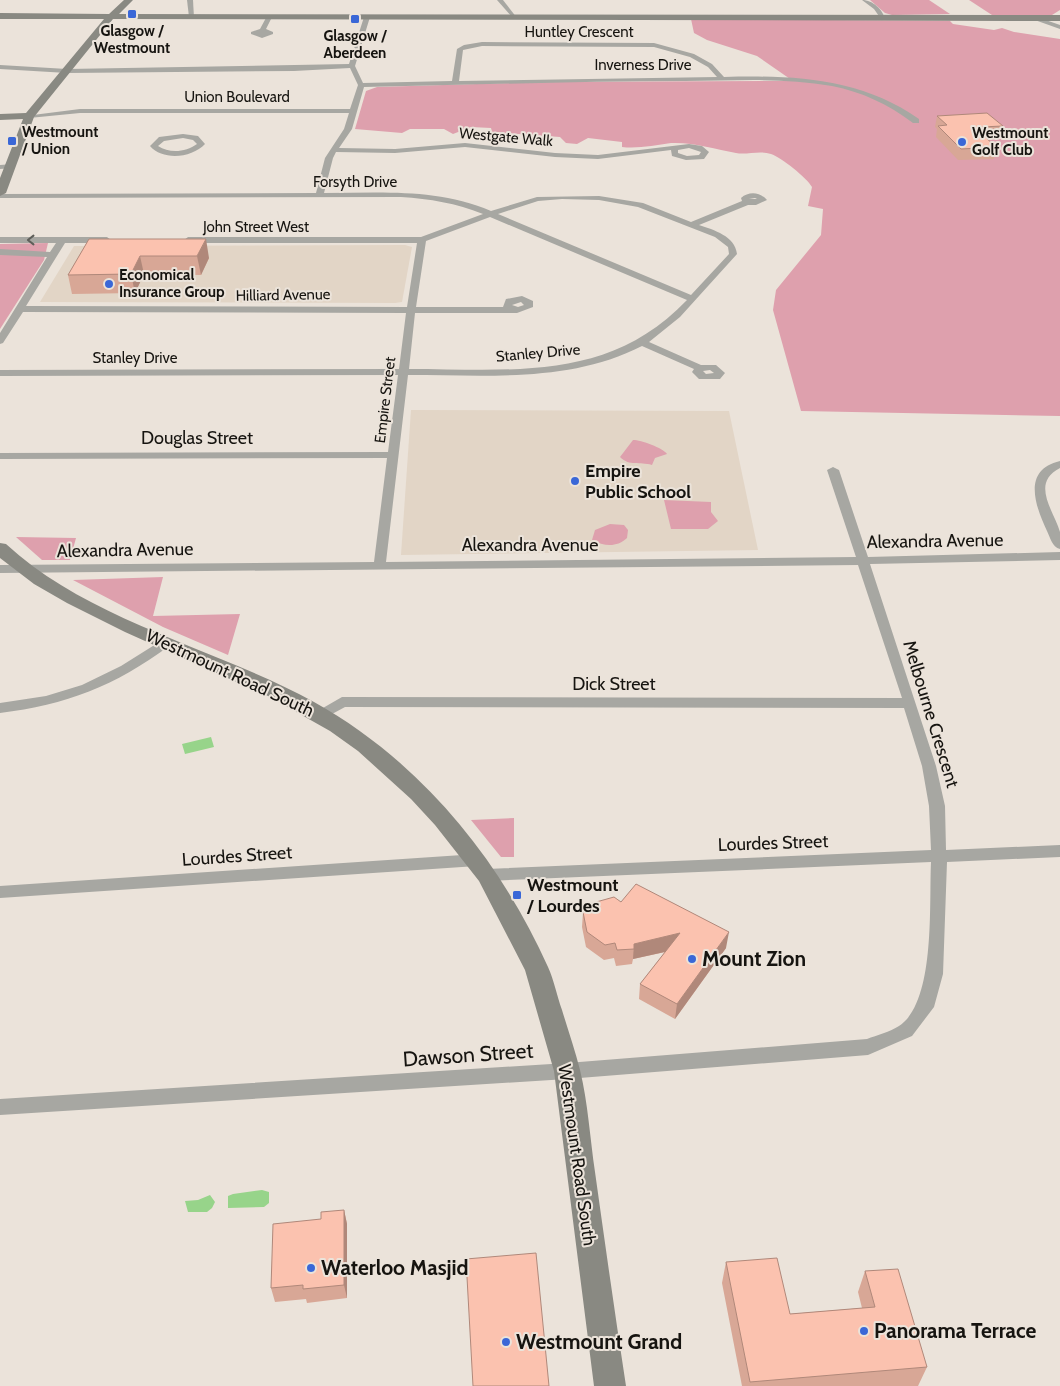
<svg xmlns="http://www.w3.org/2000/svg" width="1060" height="1386" font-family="Cabin,sans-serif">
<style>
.built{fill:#e2d5c6}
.green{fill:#dea0ad}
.water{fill:#97d48a}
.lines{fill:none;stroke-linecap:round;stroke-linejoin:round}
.street{fill:#a7a7a2;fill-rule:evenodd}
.secondary{fill:#898982;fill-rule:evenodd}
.wall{fill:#d8a796}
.shaded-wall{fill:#b0887a}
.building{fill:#fbc2af;stroke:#b0887a}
.oneway{stroke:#5e5e59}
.poi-dot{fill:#3a67d7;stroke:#ebe3da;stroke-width:2}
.labels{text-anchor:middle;stroke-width:4;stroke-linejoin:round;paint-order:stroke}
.far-poi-label{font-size:15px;font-weight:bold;fill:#161410;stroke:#ebe3da;text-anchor:start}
.far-street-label{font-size:15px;fill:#161410;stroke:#ebe3da}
.street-label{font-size:18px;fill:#161410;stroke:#ebe3da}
.poi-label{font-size:18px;font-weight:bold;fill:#161410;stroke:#ebe3da;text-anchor:start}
.near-poi-label{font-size:21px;font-weight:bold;fill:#161410;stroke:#ebe3da;text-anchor:start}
.near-street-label{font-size:21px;fill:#161410;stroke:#ebe3da}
</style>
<rect width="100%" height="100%" fill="#ebe3da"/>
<!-- built -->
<g class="built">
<polygon points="405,245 412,247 402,302 395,303 40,302 74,246"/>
<polygon points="411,410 729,411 758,550 401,555"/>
</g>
<!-- green -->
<g class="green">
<polygon points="870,0 929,0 950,14 892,15 885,13"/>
<polygon points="969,0 1060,0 1060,10 1052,15 992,15"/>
<path d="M691 19 950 21 953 24 994 30 1002 28 1014 32 1060 39V416L801 411 773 310 776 290 821 235 823 209 808 206 812 187C807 178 781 157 771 154 760 150 747 155 736 153 715 149 693 142 671 143 655 145 638 149 622 147V142L588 138 577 144 566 143 560 137 492 132 491 128 471 127 453 134 444 129H410L402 133 355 129 366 91 377 87 539 82 793 81 757 56 707 40 694 33Z"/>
<polygon points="48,243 44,260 0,329 0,244"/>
<path d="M633 440C641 440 663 448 667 454L655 458 652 465C639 461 630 467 620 457Z"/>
<polygon points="664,500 711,502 711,512 718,521 708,529 671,529"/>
<path d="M610 524 624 525 628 530 627 538C616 548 604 546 592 540L595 530Z"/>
<polygon points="16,537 76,538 70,560 42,560"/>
<polygon points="163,577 153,616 240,614 228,655 163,627 73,580"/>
<polygon points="514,818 514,857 501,857 471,820"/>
</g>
<!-- water -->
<g class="water">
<polygon points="211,737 214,747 185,754 182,744"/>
<polygon points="262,1190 269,1192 269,1203 264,1207 228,1208 228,1196 233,1194"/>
<polygon points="210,1195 215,1202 212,1208 207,1212 188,1212 185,1201 198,1200"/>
</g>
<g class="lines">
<!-- street -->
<g class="street">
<polygon points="187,0 193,0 194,18 189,17"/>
<polygon points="497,0 503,0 517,18 513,18"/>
<path d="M862 0C873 0 883 10 885 19H881L874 9Z"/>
<path d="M367 15 370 17 355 66 363 83 452 81 457 49 464 45 482 42 654 43 694 54 712 64 724 77C793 75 861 78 919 119V123H913C888 104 862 92 832 86 783 77 734 81 685 81 578 81 471 85 364 87L352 129 339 148 395 149 465 143 555 153 598 155 689 144 702 146 709 152 704 159 686 160 672 156 671 150 598 159 555 157 465 147 395 153 336 152 333 158 324 193C382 193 436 188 491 211L537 197 599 196 643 203 691 222 742 201 741 198C749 191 760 192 767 200L756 205H748L699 225C714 230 735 236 737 254L680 317 649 342 701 365H716L725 373 720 379H699L692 372 694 369 642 346C570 383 486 375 408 375L386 562 856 557 827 470 833 467 839 470 868 557 1060 552V560L870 564 936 766 945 806 946 850 1060 845V857L947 862 943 974 934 1007 912 1036 868 1055 567 1079 0 1115V1099L567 1063 867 1039C877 1035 890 1032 899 1026 936 1002 929 903 931 862L487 881 481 879 479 875 481 871 487 869 931 850 929 806 922 766 904 708 345 707 321 720 314 715 316 712 342 697 902 698 858 565 0 573V565L374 562 387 458 0 459V453L388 452 398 375 0 376V370L399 369 406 313 23 312 3 343 0 344V333L47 257 0 255V249L50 252 56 243H0V237H107L111 240 107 243H65L26 306 407 307 417 243H188L184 240 188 237H421L483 214C456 203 430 199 401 197L0 198V194L316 193 325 158 344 129 349 113H80L29 118 25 116 80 109H350L358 85 350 68 294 71 67 73 0 69V65L67 69 349 64 364 17ZM482 46 654 47 690 57 708 67 717 77 459 81 463 50ZM689 148 701 152 699 155 687 156 678 153V150ZM755 198 757 199H749ZM562 199 599 200 638 207 715 237 728 247 729 254 691 295 498 214 538 201ZM490 217 687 300C609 382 513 369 409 369L415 313H517L533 307V301L522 296 506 299 503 307H416L426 241ZM521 302 524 305 518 307 512 305ZM710 370 714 373 706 374 703 371Z"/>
<polygon points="267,16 272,17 266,29 273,32 273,34 262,38 251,34 251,32 260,29"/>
<polygon points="1034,16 1060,25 1060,29 1032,19"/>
<path d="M183 134 198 136 205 144C192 158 163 161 150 146L159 137ZM183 138 193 140 197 144C186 152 170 154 158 146L164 141Z"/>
<polygon points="13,164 13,168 0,169 0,165"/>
<path d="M1060 461V468C1030 483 1054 511 1060 532 1060 537 1060 544 1060 549 1052 547 1050 537 1047 531 1035 505 1022 470 1060 461Z"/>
<path d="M164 639 171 643 169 646C115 686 66 705 0 713V703L46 696 82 685 121 666Z"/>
<polygon points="477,854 483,856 485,860 483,864 477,866 0,898 0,886"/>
</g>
<!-- secondary -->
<g class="secondary">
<polygon points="124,0 133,0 119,14 1060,15 1060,21 113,19 34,117 6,193 0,196 0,178 23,119 0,120 0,114 26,113 104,19 0,19 0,13 109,14"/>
<path d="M0 543 6 544C89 621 216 648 314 702 420 761 499 858 548 967 554 980 557 996 562 1010 568 1030 575 1050 580 1070 588 1103 590 1138 595 1172 605 1243 615 1315 626 1386H594L554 1071 525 970 479 881 435 825 411 799 358 751 330 731 268 696 125 632 67 603 34 584 0 558Z"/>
</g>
</g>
<!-- wall -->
<g class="wall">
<polygon points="937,116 1003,126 1001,137 988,138 988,139 996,147 994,159 958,160 936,137 937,129 935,127"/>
<polygon points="89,239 209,258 201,275 144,274 135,293 72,294 68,275"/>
<polygon points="621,902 726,948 675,1019 639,999 640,984 665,952 633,959 632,964 616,966 614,958 604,960 586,947 582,927 583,912"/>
<polygon points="344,1210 347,1224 347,1298 307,1303 306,1299 275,1302 271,1288 321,1219"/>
<polygon points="726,1262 790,1314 862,1308 858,1292 865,1271 927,1367 918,1386 742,1386 722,1283"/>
</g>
<!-- shaded-wall -->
<g class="shaded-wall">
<polygon points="206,239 209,258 201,275 197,256"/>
<polygon points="140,256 144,274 135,293 131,274"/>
<polygon points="729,932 726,948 675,1019 677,1004"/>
<polygon points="680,933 678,949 633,959 634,944"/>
<polygon points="344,1210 347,1224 347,1298 344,1285"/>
</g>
<!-- building -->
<g class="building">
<polygon points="987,113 1003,126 981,127 989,134 983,135 996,147 961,149 938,126 947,125 937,116"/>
<polygon points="89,239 206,239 197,256 140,256 131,274 68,275"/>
<polygon points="636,884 729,932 677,1004 640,984 680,933 634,944 634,949 617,950 615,943 605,945 587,932 583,912 589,904 614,897 621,902"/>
<polygon points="344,1210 344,1285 303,1289 303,1285 271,1288 273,1224 321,1219 321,1212"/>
<polygon points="536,1253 549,1386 473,1386 466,1259"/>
<polygon points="777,1258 790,1314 875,1307 865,1271 898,1269 927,1367 750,1382 726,1262"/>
</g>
<!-- one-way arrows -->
<defs><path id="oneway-chevron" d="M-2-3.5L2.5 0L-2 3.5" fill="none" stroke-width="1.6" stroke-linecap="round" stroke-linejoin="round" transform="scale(1.25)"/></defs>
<use class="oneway" href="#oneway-chevron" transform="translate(31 240) rotate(-180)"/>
<!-- markers -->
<g class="poi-dot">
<rect x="127" y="9" width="10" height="10" rx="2.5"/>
<rect x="350" y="14" width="10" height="10" rx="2.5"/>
<rect x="7" y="136" width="10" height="10" rx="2.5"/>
<circle cx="962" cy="142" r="5"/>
<circle cx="109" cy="284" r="5"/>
<circle cx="575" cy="481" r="5"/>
<rect x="512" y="890" width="10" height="10" rx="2.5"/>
<circle cx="692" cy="959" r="5"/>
<circle cx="311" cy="1268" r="5"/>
<circle cx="864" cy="1331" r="5"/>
<circle cx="506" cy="1342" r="5"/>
</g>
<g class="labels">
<!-- far-poi labels -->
<g class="far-poi-label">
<text x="132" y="36" text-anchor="middle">Glasgow /<tspan x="132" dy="17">Westmount</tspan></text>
<text x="355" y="41" text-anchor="middle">Glasgow /<tspan x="355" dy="17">Aberdeen</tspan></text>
<text x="22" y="137">Westmount<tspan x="22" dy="17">/ Union</tspan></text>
<text x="972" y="138">Westmount<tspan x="972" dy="17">Golf Club</tspan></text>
<text x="119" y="280">Economical<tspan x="119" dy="17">Insurance Group</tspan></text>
</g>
<!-- far-street labels -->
<g class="far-street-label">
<text x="579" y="37">Huntley Crescent</text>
<text x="643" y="70">Inverness Drive</text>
<text x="237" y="102">Union Boulevard</text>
<text transform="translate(506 137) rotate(5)" y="5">Westgate Walk</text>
<text x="355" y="187">Forsyth Drive</text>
<text x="256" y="232">John Street West</text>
<text transform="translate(283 295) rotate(-1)" y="5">Hilliard Avenue</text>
<text transform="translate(538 353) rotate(-5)" y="5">Stanley Drive</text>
<text x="135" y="363">Stanley Drive</text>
<text transform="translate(385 400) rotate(-83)" y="5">Empire Street</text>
</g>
<!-- street labels -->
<g class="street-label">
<text x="197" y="444">Douglas Street</text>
<text transform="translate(935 541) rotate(-1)" y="6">Alexandra Avenue</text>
<text x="530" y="551">Alexandra Avenue</text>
<text transform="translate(125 550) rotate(-1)" y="6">Alexandra Avenue</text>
<text transform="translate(230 673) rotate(25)" y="6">Westmount Road South</text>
<text x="614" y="690">Dick Street</text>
<text transform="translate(931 714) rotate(73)" y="6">Melbourne Crescent</text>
<text transform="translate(773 843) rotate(-2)" y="6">Lourdes Street</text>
<text transform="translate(237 856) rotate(-4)" y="6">Lourdes Street</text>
<text transform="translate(577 1155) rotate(82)" y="6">Westmount Road South</text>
</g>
<!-- poi labels -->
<g class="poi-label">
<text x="585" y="477">Empire<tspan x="585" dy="21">Public School</tspan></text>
<text x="527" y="891">Westmount<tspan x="527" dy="21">/ Lourdes</tspan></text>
</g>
<!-- near-poi labels -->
<g class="near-poi-label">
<text x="702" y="966">Mount Zion</text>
<text x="321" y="1275">Waterloo Masjid</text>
<text x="874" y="1338">Panorama Terrace</text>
<text x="516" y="1349">Westmount Grand</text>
</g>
<!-- near-street labels -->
<g class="near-street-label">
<text transform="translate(468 1055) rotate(-4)" y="7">Dawson Street</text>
</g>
</g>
</svg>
